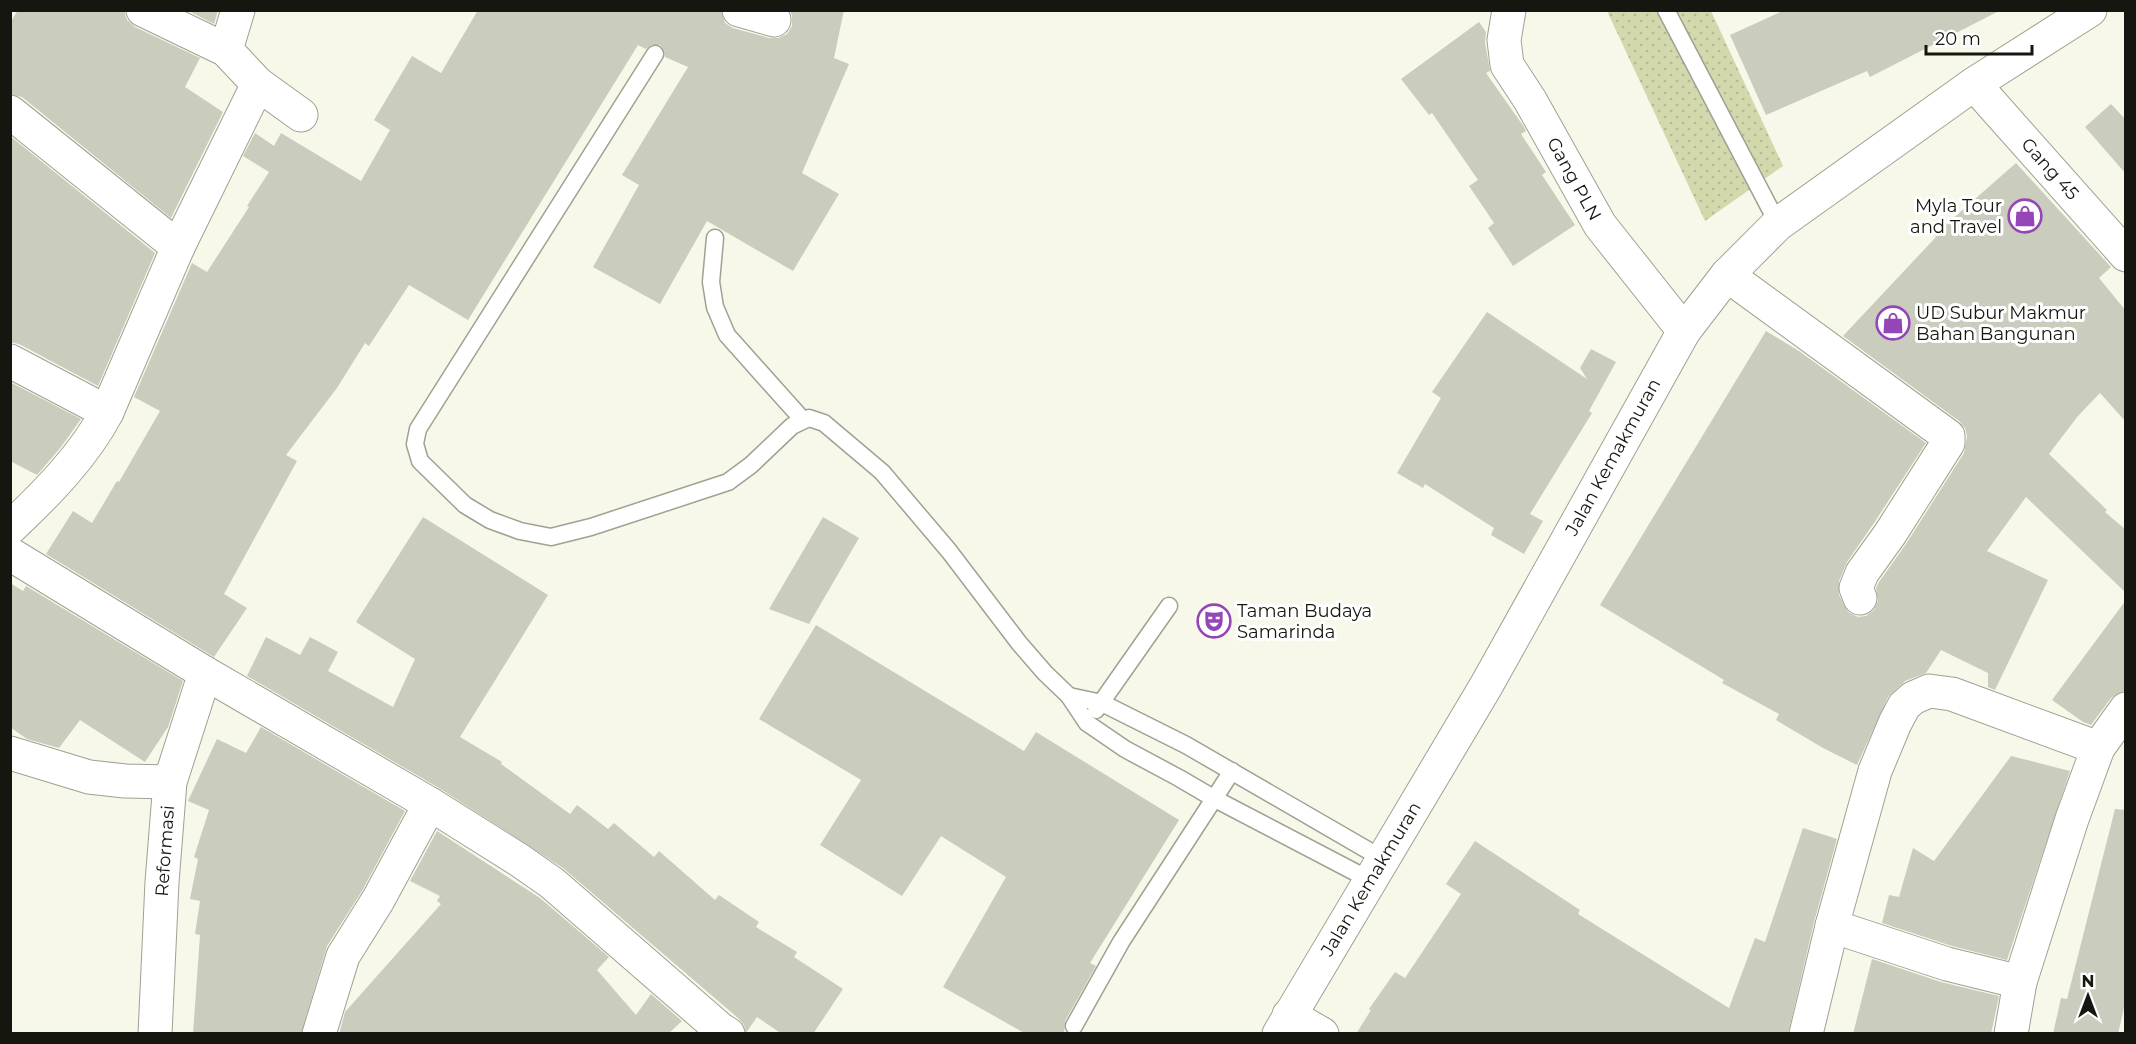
<svg xmlns="http://www.w3.org/2000/svg" width="2136" height="1044" font-family="Montserrat,sans-serif">
<style>
.grass{fill:url(#grass-dots)}
.building{fill:#caccbd}
.lines{fill:none;stroke-linecap:round;stroke-linejoin:round}
.service-casing{stroke:#a0a193;stroke-width:19}
.minor-casing{stroke:#a0a193;stroke-width:35}
.tertiary-casing{stroke:#a0a193;stroke-width:35}
.service{stroke:#fff;stroke-width:16}
.minor{stroke:#fff;stroke-width:33}
.tertiary{stroke:#fff;stroke-width:33}
.labels{text-anchor:middle;stroke-width:6;stroke-linejoin:round;paint-order:stroke}
.street-label{font-size:18px;fill:#161611;stroke:#fff}
.poi-label{font-size:18px;fill:#161611;stroke:#fff;text-anchor:start}
</style>
<defs>
<pattern id="grass-dots" width="8" height="8" patternUnits="userSpaceOnUse" patternTransform="scale(1.5)"><rect width="8" height="8" fill="#d4d8ad"/><path d="M2 2h.1M6 6h.1" fill="none" stroke="#b5b994" stroke-width="1.8" stroke-linecap="round"/></pattern>
</defs>
<rect width="100%" height="100%" fill="#f7f8e9"/>
<!-- grass -->
<polygon class="grass" points="1607,11 1711,11 1783,166 1705,221"/>
<!-- building -->
<g class="building">
<polygon points="18,10 124,10 127,20 135,27 200,58 185,87 223,112 171,218 22,97 10,94 10,23"/>
<polygon points="187,10 218,10 214,24"/>
<polygon points="478,10 721,10 725,23 733,28 769,38 778,38 787,34 792,26 792,16 790,10 844,10 834,58 849,64 802,173 839,194 793,271 707,221 660,304 593,267 639,185 622,175 688,67 665,57 664,50 660,45 651,45 646,49 638,45 468,320 409,285 369,346 365,343 337,388 286,455 297,461 224,594 247,608 214,657 46,554 73,511 92,523 117,481 119,482 160,411 134,397 192,263 207,272 249,207 247,206 269,172 243,156 255,133 274,146 281,133 361,181 390,130 374,120 412,56 441,73"/>
<polygon points="1785,10 2001,10 1870,77 1867,71 1766,115 1730,35"/>
<polygon points="1479,22 1486,32 1485,42 1490,71 1486,73 1524,127 1526,131 1521,134 1546,172 1542,175 1575,225 1513,266 1488,228 1494,223 1469,186 1478,180 1432,113 1429,115 1401,79"/>
<polygon points="2111,104 2126,120 2126,174 2085,127"/>
<polygon points="10,136 155,253 98,386 19,344 10,342"/>
<polygon points="2016,163 2111,267 2099,278 2126,311 2126,422 2100,393 2078,416 2049,454 2107,510 2105,512 2126,530 2126,593 2026,497 1987,551 2048,580 1995,690 1988,687 1988,673 1941,650 1926,673 1905,681 1888,697 1857,765 1823,748 1776,720 1779,714 1722,683 1724,680 1600,605 1766,331 1799,351 1926,443 1874,523 1847,562 1839,581 1839,595 1848,612 1858,617 1866,616 1874,610 1878,601 1876,588 1879,582 1906,544 1964,453 1967,436 1965,428 1959,421 1843,336 1936,237 1934,235"/>
<polygon points="1487,312 1587,379 1580,368 1591,349 1616,362 1589,411 1592,413 1530,514 1543,521 1524,554 1491,535 1494,528 1425,484 1423,488 1397,473 1441,398 1432,392"/>
<polygon points="10,382 81,419 61,447 37,475 10,461"/>
<polygon points="423,517 548,595 460,737 502,762 501,764 570,814 577,805 608,829 614,823 654,857 659,851 715,900 719,895 759,922 756,927 797,952 794,957 843,989 813,1034 782,1034 757,1017 746,1033 744,1025 738,1018 563,868 439,788 247,676 266,637 300,655 310,637 338,652 328,671 393,707 415,659 356,622"/>
<polygon points="823,517 859,538 809,624 769,609"/>
<polygon points="10,583 23,591 26,586 183,681 168,727 145,762 80,720 59,748 27,739 10,727"/>
<polygon points="2126,600 2126,690 2111,698 2091,725 2083,722 2052,700"/>
<polygon points="816,625 1024,751 1036,732 1179,820 1090,963 1096,966 1065,1021 1064,1034 1026,1034 943,987 1006,877 941,836 902,896 820,845 861,780 759,719"/>
<polygon points="261,727 405,811 362,891 327,946 301,1034 193,1034 200,935 195,934 200,901 190,899 198,859 194,857 209,810 188,801 217,739 246,753"/>
<polygon points="2011,756 2070,771 2007,960 1952,946 1882,923 1889,895 1899,897 1913,848 1934,861"/>
<polygon points="2115,809 2126,810 2126,999 2118,1034 2053,1034 2061,998 2067,999"/>
<polygon points="1803,828 1837,839 1814,922 1788,1034 1356,1034 1371,1010 1369,1009 1395,972 1405,978 1461,894 1446,884 1475,841 1580,910 1578,914 1729,1008 1755,938 1765,942"/>
<polygon points="437,831 540,898 609,957 597,970 636,1015 651,994 682,1021 668,1034 339,1034 345,1012 441,904 437,901 440,896 410,881"/>
<polygon points="1872,959 1941,982 1999,996 1991,1034 1853,1034"/>
</g>
<g class="lines">
<!-- service casing -->
<g class="service-casing">
<g id="service">
<polyline points="1666,10 1778,224"/>
<polyline points="655,54 418,429 415,444 420,461 465,505 490,520 520,531 551,537 591,527 728,482 751,465 792,426 809,418 824,423 882,472 949,551 1019,643 1045,673 1069,696 1087,723 1125,749 1179,778 1215,799 1370,880"/>
<polyline points="715,238 711,282 715,307 727,335 803,420"/>
<polyline points="1069,696 1102,703 1186,745 1383,859"/>
<polyline points="1096,710 1169,606"/>
<polyline points="1074,1026 1121,942 1232,771"/>
</g>
</g>
<!-- minor casing -->
<g class="minor-casing">
<g id="minor">
<polyline points="739,10 774,20"/>
<polyline points="1509,10 1504,40 1507,65 1530,100 1600,225 1684,331"/>
<polyline points="226,50 238,10"/>
<polyline points="258,84 301,115"/>
<polyline points="1974,84 2126,255"/>
<polyline points="10,112 178,247"/>
<polyline points="1727,275 1948,436 1948,443 1890,534 1862,573 1856,588 1860,598"/>
<polyline points="10,361 107,412"/>
<path d="M10 528C46 494 84 456 107 412L178 247 258 84 226 50 143 10"/>
<polyline points="10,554 205,673 430,804 519,860 552,883 720,1029 728,1034"/>
<polyline points="10,753 89,777 125,781 170,782"/>
<polyline points="1832,926 1947,964 2020,982"/>
<polyline points="1289,1015 1322,1034"/>
<polyline points="155,1034 162,882 170,782 205,673"/>
<polyline points="319,1034 343,956 378,900 430,804"/>
<polyline points="1806,1034 1832,926 1875,771 1895,723 1904,706 1913,698 1929,691 1952,694 2098,748"/>
<polyline points="2011,1034 2020,982 2072,819 2098,748 2126,709"/>
</g>
</g>
<!-- tertiary casing -->
<g class="tertiary-casing">
<polyline id="tertiary" points="1279,1034 1486,686 1684,331 1727,275 1778,224 1974,84 2090,10"/>
</g>
<!-- service -->
<use href="#service" class="service"/>
<!-- minor -->
<use href="#minor" class="minor"/>
<!-- tertiary -->
<use href="#tertiary" class="tertiary"/>
</g>
<!-- icons -->
<defs>
<g id="shop-ring" transform="scale(1.725)"><circle r="9.5" fill="#fff" stroke="#9446b7" stroke-width="1.5"/><path d="M-5-2.5h2.3a2.7 3.5 0 0 1 5.4 0H5L5.5 6h-11ZM-1.5-2.5h3a1.5 2.3 0 0 0-3 0Z" fill="#9446b7"/></g>
<g id="theatre-ring" transform="scale(1.725)"><circle r="9.5" fill="#fff" stroke="#9446b7" stroke-width="1.5"/><path d="M-5-5.5Q0-4 5-5.5V0Q5 5 0 6Q-5 5-5 0ZM-3.3-2.5H-1v1.5H-3.3ZM1-2.5H3.3v1.5H1ZM-2.8 1Q0 5.5 2.8 1Z" fill="#9446b7"/></g>
</defs>
<g fill-rule="evenodd">
<use href="#shop-ring" x="2025" y="216"/>
<use href="#shop-ring" x="1893" y="323"/>
<use href="#theatre-ring" x="1214" y="621"/>
</g>
<g class="labels">
<!-- street labels -->
<g class="street-label">
<text transform="translate(2050 169) rotate(48)" y="6">Gang 45</text>
<text transform="translate(1574 179) rotate(61)" y="6">Gang PLN</text>
<text transform="translate(1613 457) rotate(-61)" y="6">Jalan Kemakmuran</text>
<text transform="translate(165 851) rotate(-86)" y="6">Reformasi</text>
<text transform="translate(1371 879) rotate(-59)" y="6">Jalan Kemakmuran</text>
</g>
<!-- poi labels -->
<g class="poi-label">
<text x="2002" y="212" text-anchor="end">Myla Tour<tspan x="2002" dy="21">and Travel</tspan></text>
<text x="1916" y="319">UD Subur Makmur<tspan x="1916" dy="21">Bahan Bangunan</tspan></text>
<text x="1237" y="617">Taman Budaya<tspan x="1237" dy="21">Samarinda</tspan></text>
</g>
</g>
<!-- border -->
<rect width="2136" height="1044" fill="none" stroke="#161611" stroke-width="24"/>
<!-- north arrow -->
<g transform="translate(2088 996)" stroke="#ffffff" stroke-width="4.5" paint-order="stroke">
<path d="M0-4.5L10 22L0 15L-10 22Z" fill="#161611"/>
<text y="-9" font-size="16" font-weight="bold" text-anchor="middle" fill="#161611">N</text>
</g>
<!-- scale -->
<path d="M1926 45v9h106v-9" fill="none" stroke="#161611" stroke-width="3"/>
<text x="1935" y="45" font-size="18" fill="#161611" stroke="#ffffff" stroke-width="4.5" paint-order="stroke">20 m</text>
</svg>
